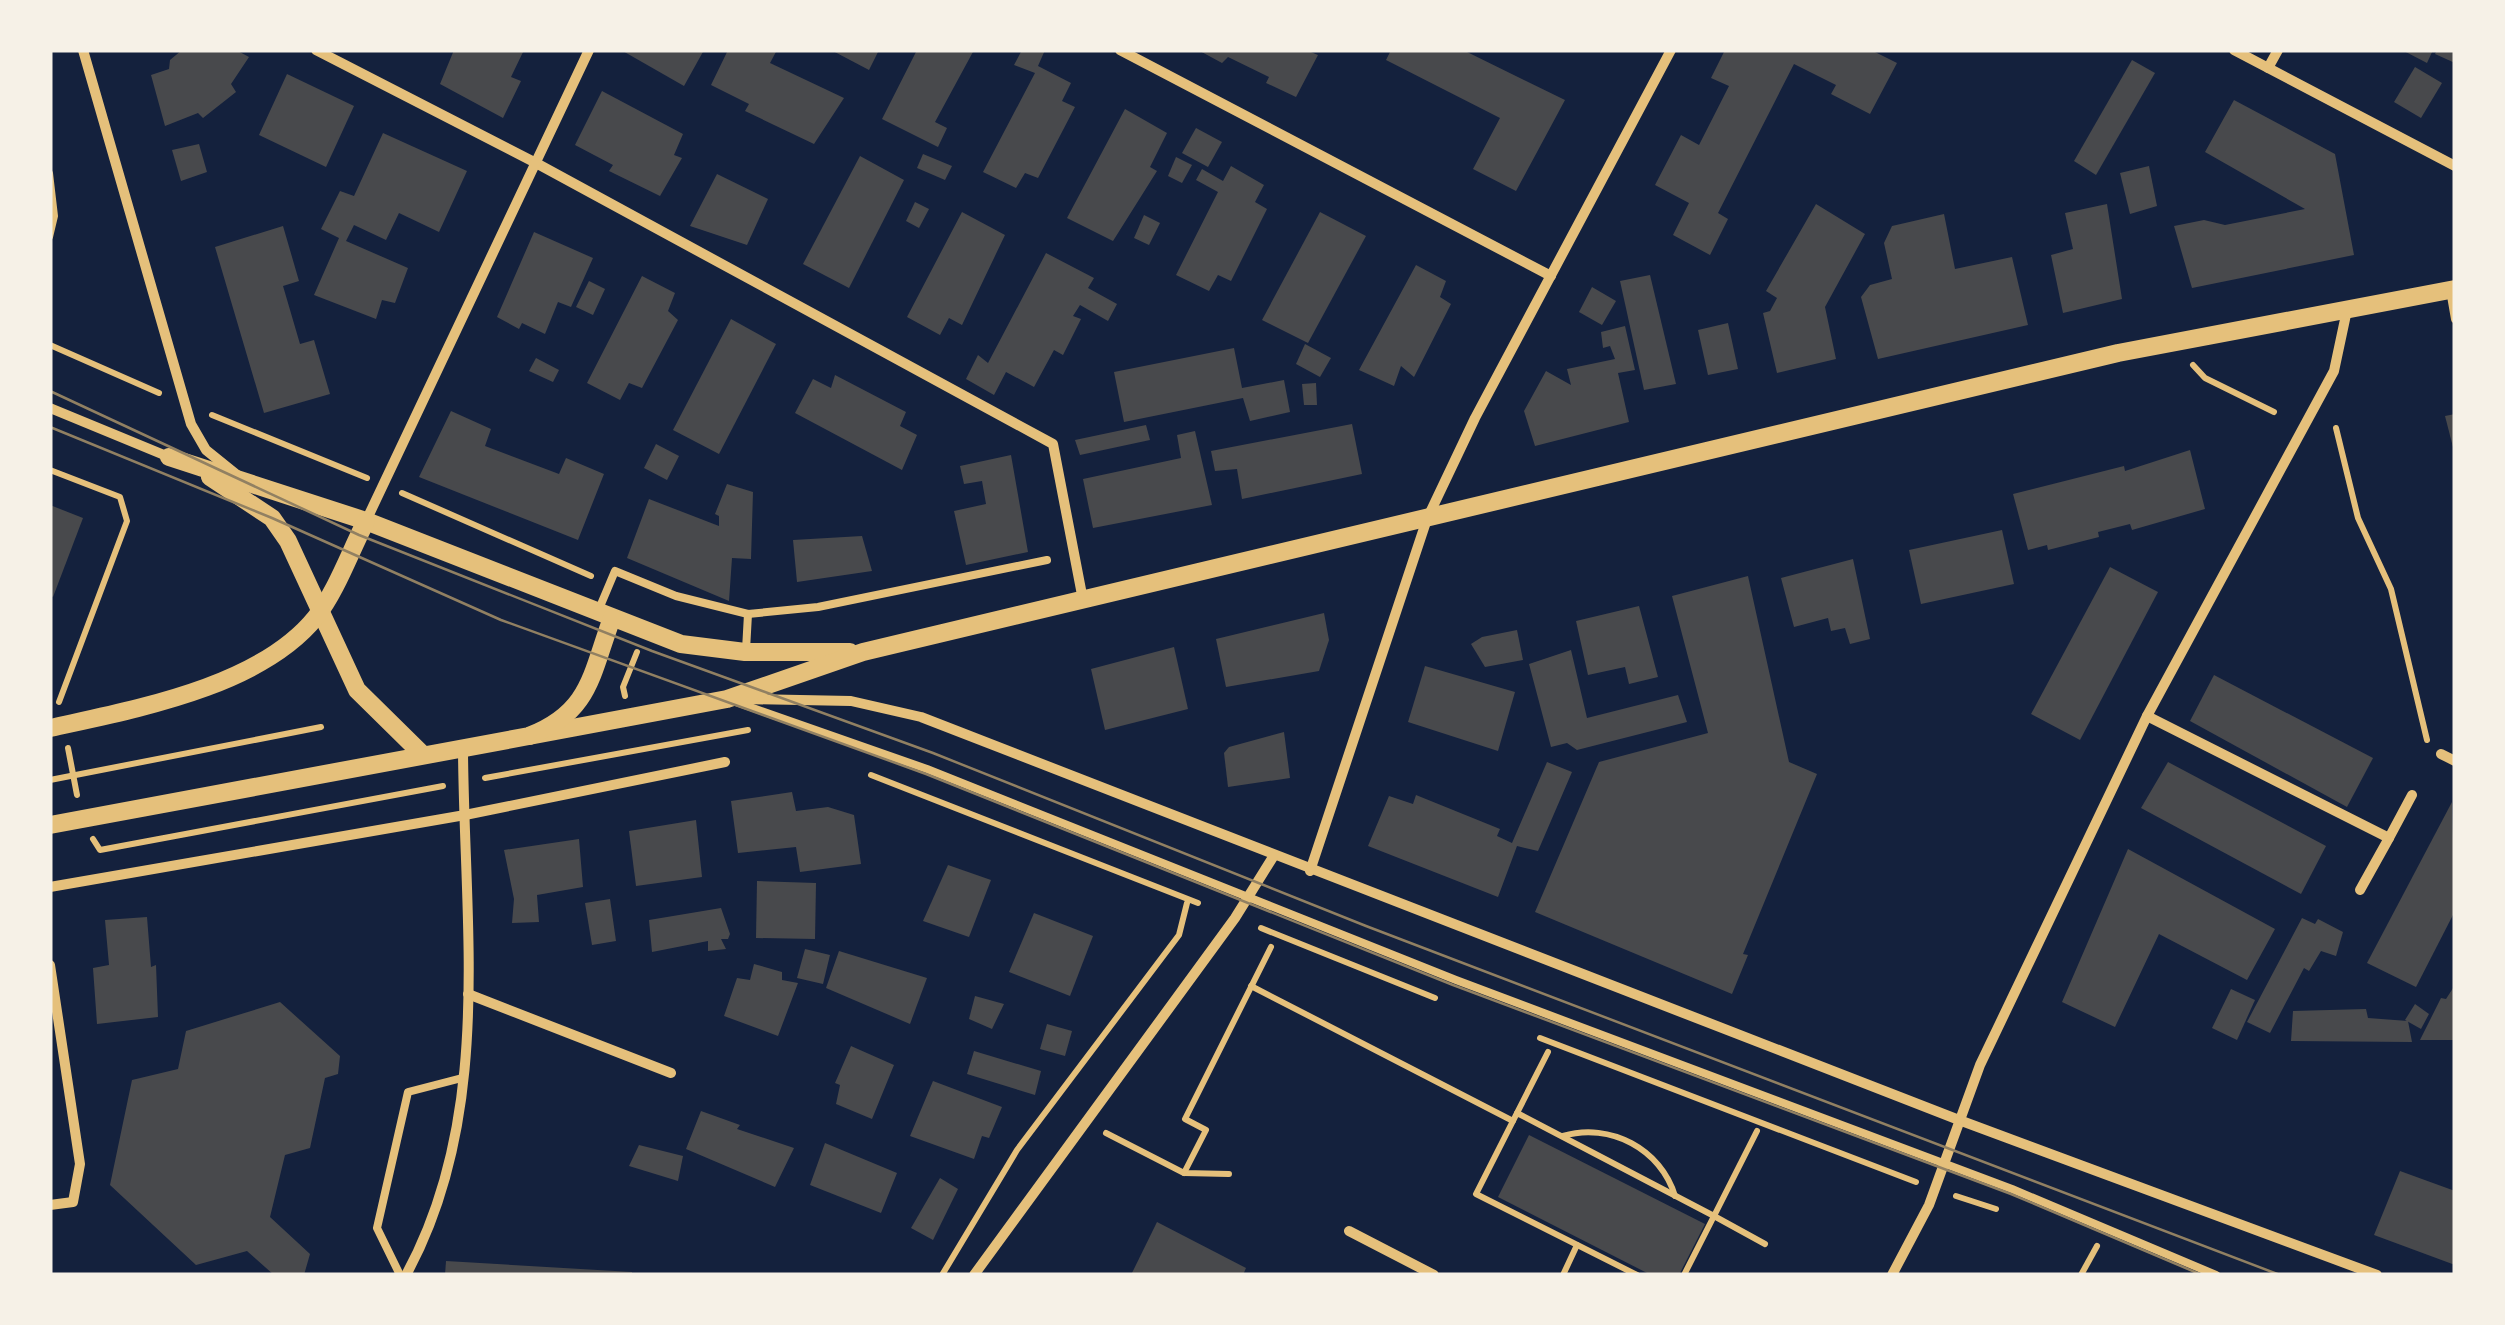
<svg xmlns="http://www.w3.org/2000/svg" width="2505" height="1325" font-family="Figtree,sans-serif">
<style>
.building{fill:#48494c}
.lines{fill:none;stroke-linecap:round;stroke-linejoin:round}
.path{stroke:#e5c07b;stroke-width:6}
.service{stroke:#e5c07b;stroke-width:8}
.minor{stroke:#e5c07b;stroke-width:10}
.tertiary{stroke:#e5c07b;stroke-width:18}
.tram{stroke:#918062;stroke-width:2.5}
</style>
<rect width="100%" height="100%" fill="#14213d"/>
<!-- building -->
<g class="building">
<polygon points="182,50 236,50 249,57 231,84 236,92 203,118 198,113 165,126 151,75 169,69 170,60"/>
<polygon points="454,50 524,50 511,77 521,81 503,118 440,84"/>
<polygon points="621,50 704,50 684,86"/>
<polygon points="728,50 777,50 770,63 844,98 814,144 745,111 749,104 711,85"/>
<polygon points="831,50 879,50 869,70"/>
<polygon points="917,50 974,50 935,122 947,128 938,147 882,119"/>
<polygon points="1022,50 1045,50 1038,66 1071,83 1062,101 1075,107 1038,178 1025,173 1016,188 983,172 1035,73 1014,65"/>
<polygon points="1198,50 1306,50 1318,55 1296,97 1266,83 1269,77 1228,57 1222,63"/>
<polygon points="1391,50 1463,50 1565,100 1516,191 1473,169 1500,118 1386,60"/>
<polygon points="1725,50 1871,50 1897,63 1870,114 1831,94 1836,85 1794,64 1718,213 1728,219 1710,255 1673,235 1689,203 1655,185 1681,135 1699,145 1729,86 1711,78"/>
<polygon points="2402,50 2433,50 2427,63"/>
<polygon points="2437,50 2455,50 2455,63 2435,54"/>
<polygon points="2132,60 2155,73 2096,175 2074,161"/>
<polygon points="2415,67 2442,83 2421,118 2394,102"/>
<polygon points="287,74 354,106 326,167 259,135"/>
<polygon points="602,91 683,134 674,155 682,158 660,196 609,171 613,165 575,145"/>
<polygon points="2234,100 2335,154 2354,255 2192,288 2174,226 2204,220 2225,225 2305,209 2205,152"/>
<polygon points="1125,109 1167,133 1150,167 1157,171 1113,241 1067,218"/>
<polygon points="1196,128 1222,142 1208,167 1182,153"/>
<polygon points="383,133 467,171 439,232 399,213 386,240 354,225 346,241 408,268 395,303 382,300 376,319 314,295 339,238 321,229 340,191 354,196"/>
<polygon points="199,144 207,172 181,181 172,150"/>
<polygon points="923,154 952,166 945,180 917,168"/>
<polygon points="860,156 904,180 849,288 803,264"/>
<polygon points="1176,157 1192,165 1182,183 1168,176"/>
<polygon points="1231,166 1264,185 1255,202 1267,209 1231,281 1218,275 1209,291 1176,275 1218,192 1196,180 1202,169 1223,181"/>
<polygon points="2149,166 2157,206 2130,214 2120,173"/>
<polygon points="717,174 768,199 747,245 690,226"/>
<polygon points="915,202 929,209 919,228 906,221"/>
<polygon points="1816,204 1865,234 1825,307 1836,359 1777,373 1763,313 1770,311 1777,298 1766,291"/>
<polygon points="2107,204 2122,299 2063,313 2051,255 2073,249 2065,213"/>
<polygon points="962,212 1005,235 962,325 949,318 940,335 907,317"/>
<polygon points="1320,212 1366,236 1308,343 1262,320"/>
<polygon points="1944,214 1955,269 2012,257 2028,325 1878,359 1861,297 1870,285 1892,279 1884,243 1892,226"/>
<polygon points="1144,215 1160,223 1149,245 1134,238"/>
<polygon points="283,226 299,281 283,286 300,344 314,340 330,394 264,413 215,247"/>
<polygon points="534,232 593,258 571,307 558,302 545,334 522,323 519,329 497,317"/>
<polygon points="1046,253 1094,278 1088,288 1117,304 1108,321 1080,305 1073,316 1081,319 1063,355 1054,350 1034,387 1006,372 994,395 966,379 978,355 988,363"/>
<polygon points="1416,265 1446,281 1440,297 1451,304 1414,377 1401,366 1394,386 1359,370"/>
<polygon points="1650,275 1676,384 1644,390 1620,281"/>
<polygon points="642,276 675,293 668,311 678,320 642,388 629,383 620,400 587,383"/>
<polygon points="589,281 605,289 593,315 576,307"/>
<polygon points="1592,287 1616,301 1602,325 1579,312"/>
<polygon points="731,319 776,344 719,454 673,430"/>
<polygon points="1728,323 1738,369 1708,375 1698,330"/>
<polygon points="1625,326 1635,370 1618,373 1629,422 1535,446 1524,411 1546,371 1571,385 1567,369 1615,359 1610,346 1603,348 1601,332"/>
<polygon points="1305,344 1331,358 1320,377 1296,364"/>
<polygon points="1234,348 1242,388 1284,380 1290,412 1250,421 1243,398 1124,422 1114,372"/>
<polygon points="536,358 559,370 553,382 529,371"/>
<polygon points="835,375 906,412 900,426 917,435 902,470 795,413 813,379 831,388"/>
<polygon points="1316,383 1317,405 1304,405 1302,384"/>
<polygon points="451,411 491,429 485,446 559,474 566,458 604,474 578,540 419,477"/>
<polygon points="2455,414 2455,451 2454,451 2445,416"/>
<polygon points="1352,424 1362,474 1242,499 1237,469 1215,471 1211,451"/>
<polygon points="1146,425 1150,440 1080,455 1075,440"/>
<polygon points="1195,431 1212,505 1093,528 1083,479 1181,458 1177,435"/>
<polygon points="656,444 679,456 667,480 644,468"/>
<polygon points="2190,450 2205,509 2132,530 2130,524 2098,532 2099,537 2048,550 2047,545 2028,550 2013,494 2124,466 2125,471"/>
<polygon points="1011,455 1028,552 966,565 954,511 986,504 982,481 964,484 960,466"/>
<polygon points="727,484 753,492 751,559 732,558 729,601 627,558 649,499 719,526 719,516 715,514"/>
<polygon points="50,505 83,518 53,597 50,595"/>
<polygon points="2002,530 2014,584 1921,604 1909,550"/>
<polygon points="862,536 872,571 797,582 793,540"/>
<polygon points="1853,559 1870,639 1850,644 1845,628 1831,631 1828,618 1794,627 1781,578"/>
<polygon points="2110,567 2158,592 2080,740 2031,714"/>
<polygon points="1748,576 1789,762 1817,774 1743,954 1748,955 1732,994 1535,912 1599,762 1708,733 1672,596"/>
<polygon points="1639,606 1658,677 1629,684 1625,667 1588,675 1576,621"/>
<polygon points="1324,613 1329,640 1319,671 1226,687 1216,639"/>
<polygon points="1517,630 1523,660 1485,667 1471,644 1482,637"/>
<polygon points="1174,647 1188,709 1105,730 1091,669"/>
<polygon points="1571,650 1587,718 1678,695 1687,722 1577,750 1567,743 1551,747 1529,664"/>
<polygon points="1425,666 1515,692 1498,751 1408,722"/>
<polygon points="2214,675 2373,758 2347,807 2190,721"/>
<polygon points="1284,732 1290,778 1228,787 1224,753 1229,747"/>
<polygon points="1547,762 1572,772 1538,851 1517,846 1498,897 1368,846 1389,796 1413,804 1416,795 1500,829 1497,836 1512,843"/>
<polygon points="2168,762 2326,846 2301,894 2141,808"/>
<polygon points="792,792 796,811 828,807 854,815 861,864 800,872 796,847 738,853 731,801"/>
<polygon points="2452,802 2455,911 2416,987 2367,963"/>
<polygon points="696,820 702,877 636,886 629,831"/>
<polygon points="579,839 583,887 537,895 539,922 512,923 514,899 504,850"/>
<polygon points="2128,849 2275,929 2247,980 2159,934 2115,1027 2062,1002"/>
<polygon points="948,865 991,880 969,937 923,921"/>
<polygon points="757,881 816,883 815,939 756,938"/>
<polygon points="610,899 616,941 592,945 585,903"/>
<polygon points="721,908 730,934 728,939 721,939 726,949 708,951 708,941 652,952 649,920"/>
<polygon points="1034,913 1093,936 1070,996 1009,972"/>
<polygon points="147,917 151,967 156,965 158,1017 97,1024 93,968 109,965 105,920"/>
<polygon points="2302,918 2315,924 2318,919 2343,932 2336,956 2321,951 2309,971 2304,968 2270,1033 2247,1022"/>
<polygon points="805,949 830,955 823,984 797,978"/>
<polygon points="839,951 927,978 910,1024 826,988"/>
<polygon points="754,964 782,972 782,980 798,983 778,1036 724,1016 737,978 750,980"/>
<polygon points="2455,985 2455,1040 2420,1040 2441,998 2446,999"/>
<polygon points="2231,989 2255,1000 2237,1040 2212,1028"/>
<polygon points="975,996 1004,1004 992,1029 969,1019"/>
<polygon points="280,1002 340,1056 338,1074 325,1078 310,1148 285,1155 270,1217 310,1254 304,1275 274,1275 247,1251 196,1265 110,1185 132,1080 178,1069 186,1031"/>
<polygon points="2415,1004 2429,1014 2421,1029 2405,1020"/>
<polygon points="2366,1009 2368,1018 2408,1021 2412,1042 2291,1041 2293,1011"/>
<polygon points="1047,1024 1072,1031 1065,1056 1040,1049"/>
<polygon points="851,1046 894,1065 872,1119 836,1104 840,1085 835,1083"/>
<polygon points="974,1051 1041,1071 1035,1095 967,1074"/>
<polygon points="933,1081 1002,1107 989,1138 982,1136 974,1159 910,1136"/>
<polygon points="701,1111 740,1125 737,1129 794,1148 775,1187 686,1149"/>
<polygon points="1529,1135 1705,1224 1679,1275 1651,1275 1498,1197"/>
<polygon points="825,1143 897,1173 881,1213 810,1185"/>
<polygon points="639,1145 683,1156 678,1181 629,1166"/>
<polygon points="2400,1171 2455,1191 2455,1265 2374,1235"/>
<polygon points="940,1178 958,1189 933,1240 911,1228"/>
<polygon points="1157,1222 1246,1268 1243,1275 1131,1275"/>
<polygon points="446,1261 632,1272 632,1275 445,1275"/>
</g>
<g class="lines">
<!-- path -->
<g class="path">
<polyline points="50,173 55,216 50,237"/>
<polyline points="50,345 159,393"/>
<polyline points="2193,365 2205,378 2274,412"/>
<polyline points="212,415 367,478"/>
<polyline points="2336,428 2358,518 2391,589 2427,740"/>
<polyline points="50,470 120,497 127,521 59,702"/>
<polyline points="402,493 591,576"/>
<polyline points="625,696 623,687 637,652"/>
<polyline points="68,748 77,795"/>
<polyline points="871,775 1198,903"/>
<polyline points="485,778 748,730"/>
<polyline points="50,780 321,727"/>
<polyline points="93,839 100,850 443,786"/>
<polyline points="1261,928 1435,998"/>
<polyline points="1251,986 1513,1121"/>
<polyline points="1540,1038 1916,1182"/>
<polyline points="1517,1113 1548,1052"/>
<polyline points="1106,1133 1184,1173 1229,1174"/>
<path d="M1563 1136C1610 1122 1661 1149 1675 1196"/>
<polyline points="1184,1173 1206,1130 1185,1119 1271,947"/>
<polyline points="1956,1196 1996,1209"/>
<polyline points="942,1275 1017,1150 1179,935 1187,903"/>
<polyline points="1563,1275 1577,1245"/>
<polyline points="1637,1275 1476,1194 1517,1113 1714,1216 1757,1131"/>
<polyline points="1684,1275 1714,1216 1765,1244"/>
<polyline points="2081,1275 2097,1246"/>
</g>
<!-- service -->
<g class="service">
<polyline points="2450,290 2455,319"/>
<polyline points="599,609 615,571 676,596 748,614 818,607 1047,560"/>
<polyline points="746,650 748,614"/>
<polyline points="733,701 927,769 1456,980 2012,1189 2216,1275"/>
<polyline points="400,1275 377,1228 408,1092 462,1078"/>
</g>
<!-- minor -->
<g class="minor">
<polyline points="83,50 191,424 206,450 237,475"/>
<polyline points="316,50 536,163 1053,444 1083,600"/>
<polyline points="1120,50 1551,276"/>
<polyline points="2234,50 2455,166"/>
<polyline points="2268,68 2278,50"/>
<polyline points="50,408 169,457"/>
<polyline points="366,521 589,50"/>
<polyline points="743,699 851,701 921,717 1959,1120 2377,1275"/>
<polyline points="2147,716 2389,838 2412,795"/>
<polyline points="2441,754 2455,761"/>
<polyline points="1310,871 1427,519 1475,418 1671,50"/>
<polyline points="50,887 465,815 725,762"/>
<polyline points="2360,890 2389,838"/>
<polyline points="50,965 80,1164 73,1202 50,1205"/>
<polyline points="468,994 671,1073"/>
<polyline points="1349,1231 1434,1275"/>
<path d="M406 1275C494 1114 464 925 463 750"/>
<polyline points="974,1275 1235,918 1273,857"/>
<polyline points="1892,1275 1929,1205 1980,1065 2147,716 2334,371 2347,310"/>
</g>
<!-- tertiary -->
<g class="tertiary">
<polyline points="169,457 366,521 681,644 745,652 850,652"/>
<polyline points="210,477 272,518 288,541 357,690 422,754"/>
<path d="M50 728C135 709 260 687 316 617 337 590 350 552 366 521"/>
<polyline points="529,736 727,699 863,652 2118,353 2455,289"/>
<path d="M50 825 529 736C591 712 591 674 612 618"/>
</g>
<!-- tram -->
<g class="tram">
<polyline points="50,391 359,535 652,651 933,753 1366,926 2280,1275"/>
<polyline points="50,427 272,518 501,620 926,774 1453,985 2011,1194 2202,1275"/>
</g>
</g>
<!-- border -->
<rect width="2505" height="1325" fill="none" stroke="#f6f1e7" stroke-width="105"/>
</svg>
